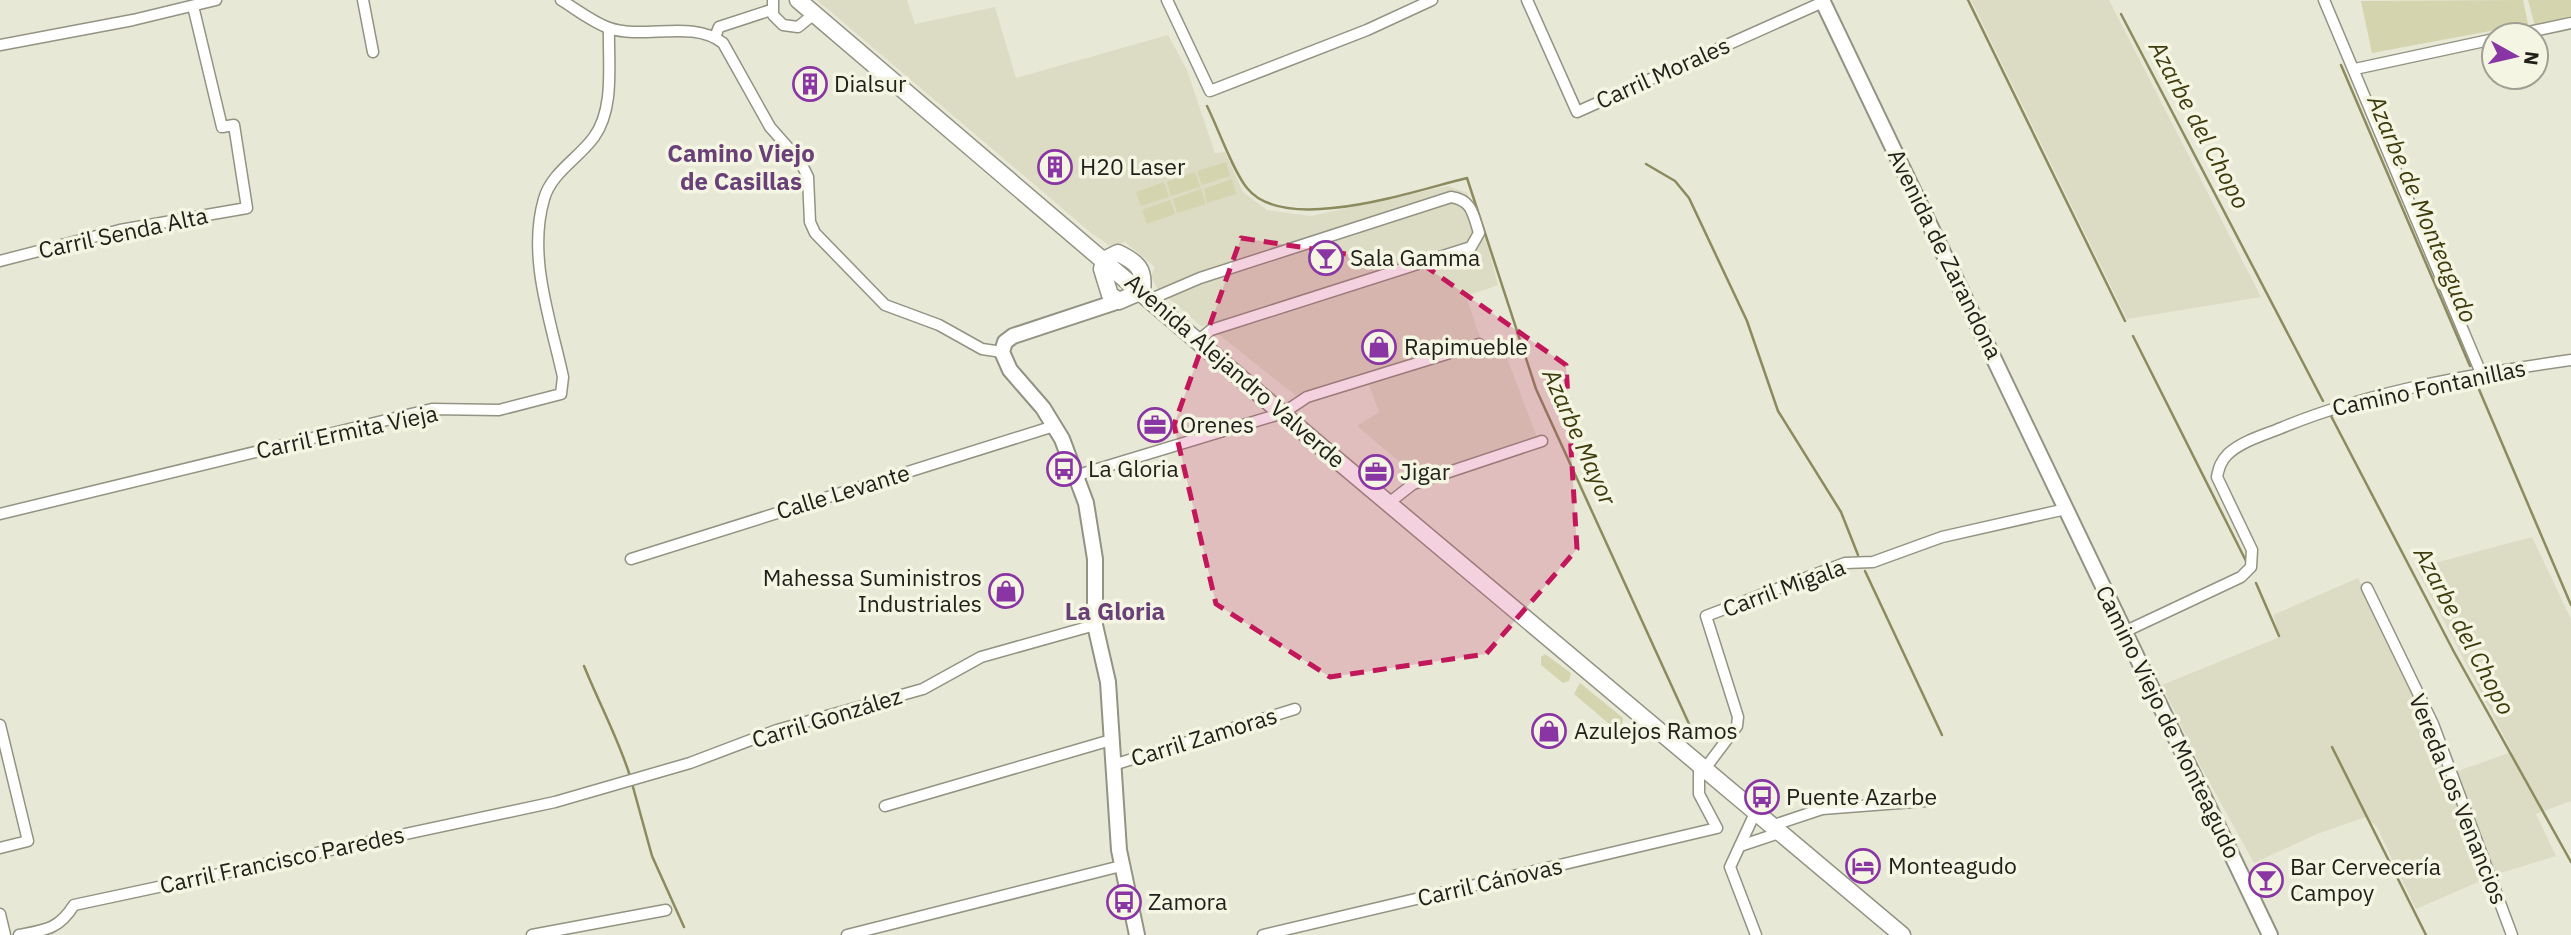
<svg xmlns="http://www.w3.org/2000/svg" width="2571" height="935" font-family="'IBM Plex Sans',sans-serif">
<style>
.built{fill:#dcdcc5}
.green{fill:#d4d4ae}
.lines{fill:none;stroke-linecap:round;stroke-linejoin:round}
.stream{stroke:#8b8b5e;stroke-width:2.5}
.street-casing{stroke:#939383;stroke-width:13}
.secondary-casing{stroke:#939383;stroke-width:18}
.primary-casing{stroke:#939383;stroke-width:19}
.street{stroke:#fff;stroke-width:10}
.secondary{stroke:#fff;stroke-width:14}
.primary{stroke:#fff;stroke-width:16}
.marked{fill:#c2185b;fill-opacity:0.2;stroke:#c2185b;stroke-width:5;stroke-dasharray:14 9;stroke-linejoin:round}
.labels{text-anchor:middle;stroke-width:7;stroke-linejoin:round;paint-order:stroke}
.street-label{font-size:23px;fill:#21211b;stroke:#f5f5e4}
.poi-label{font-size:23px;fill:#21211b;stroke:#f5f5e4;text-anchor:start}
.water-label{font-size:24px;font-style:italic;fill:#3e3c0c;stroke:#f5f5e4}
.neighbourhood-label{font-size:24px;font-weight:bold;fill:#694077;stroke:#f5f5e4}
</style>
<rect width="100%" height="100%" fill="#e8e8d7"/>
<!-- built -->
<g class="built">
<polygon points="817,0 907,0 915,24 995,7 1016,78 1168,35 1187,70 1215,153 1225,152 1243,192 1267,210 1311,216 1448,186 1467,193 1488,247 1498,285 1466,296 1486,355 1504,350 1537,437 1416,476 1357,426 1379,412 1365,375 1296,396 1208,326 1201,326 1157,288 1151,276 1155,267 1125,242 1110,246 1090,232"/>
<polygon points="1971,0 2109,0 2261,297 2127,319"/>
<polygon points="2532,537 2571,619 2571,801 2536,814 2556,856 2494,875 2416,909 2377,827 2366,817 2317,834 2254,863 2201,767 2162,685 2280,637 2273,615 2358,578 2436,738 2449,774 2512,752 2416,568"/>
</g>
<!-- green -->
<g class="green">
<polygon points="2523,0 2528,24 2372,53 2361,1"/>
<polygon points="2528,0 2571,0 2571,21 2536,30"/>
<polygon points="1226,162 1230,176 1202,185 1197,171"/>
<polygon points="1195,172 1200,187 1171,196 1167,182"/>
<polygon points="1232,179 1236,194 1207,203 1204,189"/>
<polygon points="1164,182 1169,197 1141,206 1136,192"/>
<polygon points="1201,189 1206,204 1177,213 1173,199"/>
<polygon points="1170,200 1175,214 1147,224 1142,210"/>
<polygon points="1545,654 1571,673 1569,681 1563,683 1541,665 1541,657"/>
<polygon points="1580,683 1623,718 1622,727 1614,728 1574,694"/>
</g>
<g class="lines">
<!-- stream -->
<g class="stream">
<polyline points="1968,0 2125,321"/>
<polyline points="2121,14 2323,401"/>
<polyline points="2341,65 2470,366"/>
<path d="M1207 106C1218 128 1233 171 1247 188 1285 236 1416 190 1467 178L1536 389 1690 726"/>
<polyline points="1646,164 1675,181 1689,198 1747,321 1778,411 1841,512 1858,555"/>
<polyline points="2133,336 2246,561"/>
<polyline points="2478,387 2571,605"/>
<polyline points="2330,414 2454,652 2571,862"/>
<polyline points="1865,571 1942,735"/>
<polyline points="2256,583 2279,636"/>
<path d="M584 666C599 703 618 738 630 776"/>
<polyline points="2332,747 2426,935"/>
<polyline points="633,787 652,856 684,927"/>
</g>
<!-- street casing -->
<g class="street-casing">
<g id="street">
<polyline points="363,0 373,52"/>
<path d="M561 0C576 9 592 22 609 28 644 40 692 19 723 43L770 127 800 161 808 177 810 222 815 233 885 305 939 325 982 349 1002 352"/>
<polyline points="773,0 773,15 783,25 798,27 814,14"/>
<polyline points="1167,0 1210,91 1367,30 1432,0"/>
<polyline points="1527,0 1577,112 1823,2"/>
<polyline points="2324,0 2481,373"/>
<polyline points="2514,35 2571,23"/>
<polyline points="715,37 719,27 771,10"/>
<polyline points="0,45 133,20 216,0"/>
<polyline points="2355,69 2494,39"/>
<polyline points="0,261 120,230 247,208 234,125 222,127 193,6"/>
<path d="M1151 299 1200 278 1451 197C1472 200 1473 214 1479 233L1471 247 1211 330 1199 340"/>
<polyline points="1078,475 1283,413 1307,397 1479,344"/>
<polyline points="1390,502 1413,484 1542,441"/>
<path d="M0 514 432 409 499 410 561 394 563 377C551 321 527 257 544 199 551 173 579 158 594 137 615 108 608 63 609 28"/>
<polyline points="631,559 1054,426"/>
<polyline points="2367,588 2433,724 2512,935"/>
<path d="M2124 632 2241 577 2251 567 2252 550 2217 477C2219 467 2221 461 2228 454 2242 441 2264 435 2281 428 2373 390 2473 374 2571 360"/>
<polyline points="0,725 28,841 0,848"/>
<polyline points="1113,765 1295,709"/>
<polyline points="1704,770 1737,726 1738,717 1706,616 1845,563 1873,562 1942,537 2066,509"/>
<polyline points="885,806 1111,740"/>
<polyline points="1755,813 1730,867 1756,935"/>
<polyline points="1771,826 1822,809 1926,801"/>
<polyline points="1740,846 1779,833"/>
<polyline points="0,914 5,935"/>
<path d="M19 935C46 930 59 929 74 905L555 802 690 763 777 730 923 689 981 657 1095 625"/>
<polyline points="532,935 666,910"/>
<polyline points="847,935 1121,866"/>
<polyline points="1263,935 1717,828 1699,794 1699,765"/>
</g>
</g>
<!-- secondary casing -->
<g class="secondary-casing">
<g id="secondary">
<polyline points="1822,0 2270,935"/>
<polyline points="1119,301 1013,336 1005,342 1002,352 1010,370 1043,408 1062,439 1086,503 1095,559 1095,625 1108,682 1119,850 1137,935"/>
</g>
</g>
<!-- primary casing -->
<g class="primary-casing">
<g id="primary">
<polyline points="798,0 1325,450 1902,935"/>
<path d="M1118 253C1137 262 1145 269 1142 291L1119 301 1110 295 1102 269 1104 260Z"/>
</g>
</g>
<!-- street -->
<use href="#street" class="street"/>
<!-- secondary -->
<use href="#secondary" class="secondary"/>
<!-- primary -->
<use href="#primary" class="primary"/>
</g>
<!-- marked area -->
<path class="marked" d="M1241 238 1425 266 1566 365 1577 549 1486 654 1330 677 1216 604 1174 425Z"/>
<!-- icons -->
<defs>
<g id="building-ring" transform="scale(1.75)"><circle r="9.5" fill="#f5f5e4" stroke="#8935a3" stroke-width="1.5"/><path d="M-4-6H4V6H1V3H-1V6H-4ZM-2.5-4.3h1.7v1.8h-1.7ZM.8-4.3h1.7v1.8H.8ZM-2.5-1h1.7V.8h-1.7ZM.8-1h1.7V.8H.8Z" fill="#8935a3"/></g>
<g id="bar-ring" transform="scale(1.75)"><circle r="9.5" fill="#f5f5e4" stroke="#8935a3" stroke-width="1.5"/><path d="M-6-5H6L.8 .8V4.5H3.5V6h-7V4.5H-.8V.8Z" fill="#8935a3"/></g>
<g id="shop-ring" transform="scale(1.75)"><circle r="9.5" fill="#f5f5e4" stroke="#8935a3" stroke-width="1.5"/><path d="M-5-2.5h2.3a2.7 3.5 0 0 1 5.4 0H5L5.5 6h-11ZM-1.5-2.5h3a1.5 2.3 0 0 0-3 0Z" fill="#8935a3"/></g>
<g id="office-ring" transform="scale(1.75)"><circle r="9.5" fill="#f5f5e4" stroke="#8935a3" stroke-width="1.5"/><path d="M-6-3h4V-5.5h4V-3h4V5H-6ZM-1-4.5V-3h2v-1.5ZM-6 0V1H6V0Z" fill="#8935a3"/></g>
<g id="bus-ring" transform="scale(1.75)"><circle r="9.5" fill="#f5f5e4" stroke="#8935a3" stroke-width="1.5"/><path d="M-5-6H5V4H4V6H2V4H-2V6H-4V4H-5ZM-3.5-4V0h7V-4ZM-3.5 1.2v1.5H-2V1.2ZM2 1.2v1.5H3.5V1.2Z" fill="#8935a3"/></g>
<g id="hotel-ring" transform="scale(1.75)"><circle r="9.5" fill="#f5f5e4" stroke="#8935a3" stroke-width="1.5"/><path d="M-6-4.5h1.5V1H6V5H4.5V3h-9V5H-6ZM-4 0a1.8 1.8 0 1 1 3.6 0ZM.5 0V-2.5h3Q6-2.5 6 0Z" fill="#8935a3"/></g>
</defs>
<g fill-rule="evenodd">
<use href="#building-ring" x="810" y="84"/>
<use href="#building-ring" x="1055" y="167"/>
<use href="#bar-ring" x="1326" y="258"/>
<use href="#shop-ring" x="1379" y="347"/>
<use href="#office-ring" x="1155" y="425"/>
<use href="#bus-ring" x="1064" y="469"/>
<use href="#office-ring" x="1376" y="472"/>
<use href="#shop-ring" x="1006" y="591"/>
<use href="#shop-ring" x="1549" y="731"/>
<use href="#bus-ring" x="1762" y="797"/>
<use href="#hotel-ring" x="1863" y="866"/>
<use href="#bar-ring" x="2266" y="880"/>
<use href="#bus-ring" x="1124" y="902"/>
</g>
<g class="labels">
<!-- street labels -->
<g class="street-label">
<text transform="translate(1663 73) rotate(-24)" y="8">Carril Morales</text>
<text transform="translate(123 233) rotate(-12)" y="8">Carril Senda Alta</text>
<text transform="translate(1945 254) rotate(64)" y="8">Avenida de Zarandona</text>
<text transform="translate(1235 371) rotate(41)" y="8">Avenida Alejandro Valverde</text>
<text transform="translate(2429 388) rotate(-12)" y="8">Camino Fontanillas</text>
<text transform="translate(347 432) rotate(-12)" y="8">Carril Ermita Vieja</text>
<text transform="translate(843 492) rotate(-17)" y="8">Calle Levante</text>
<text transform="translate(1784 588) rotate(-20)" y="8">Carril Migala</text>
<text transform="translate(827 718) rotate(-17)" y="8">Carril González</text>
<text transform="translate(2168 722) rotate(64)" y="8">Camino Viejo de Monteagudo</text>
<text transform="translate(1204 737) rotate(-17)" y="8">Carril Zamoras</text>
<text transform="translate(2458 799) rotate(68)" y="8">Vereda Los Venancios</text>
<text transform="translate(282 860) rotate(-12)" y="8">Carril Francisco Paredes</text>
<text transform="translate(1490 882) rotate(-13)" y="8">Carril Cánovas</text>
</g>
<!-- poi labels -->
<g class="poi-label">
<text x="834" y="92">Dialsur</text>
<text x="1080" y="175">H20 Laser</text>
<text x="1350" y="266">Sala Gamma</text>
<text x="1404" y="355">Rapimueble</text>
<text x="1180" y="433">Orenes</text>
<text x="1088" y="477">La Gloria</text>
<text x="1400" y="480">Jigar</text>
<text x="982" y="586" text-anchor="end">Mahessa Suministros<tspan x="982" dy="26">Industriales</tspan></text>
<text x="1574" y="739">Azulejos Ramos</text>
<text x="1786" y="805">Puente Azarbe</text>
<text x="1888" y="874">Monteagudo</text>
<text x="2290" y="875">Bar Cervecería<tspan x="2290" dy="26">Campoy</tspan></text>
<text x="1148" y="910">Zamora</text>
</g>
<!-- water labels -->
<g class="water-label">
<text transform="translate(2199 125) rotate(62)" y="8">Azarbe del Chopo</text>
<text transform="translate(2422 209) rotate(67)" y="8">Azarbe de Monteagudo</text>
<text transform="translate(1579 437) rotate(66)" y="8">Azarbe Mayor</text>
<text transform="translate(2464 631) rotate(62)" y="8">Azarbe del Chopo</text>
</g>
<!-- neighbourhood labels -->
<g class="neighbourhood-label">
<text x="741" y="162">Camino Viejo<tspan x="741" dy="28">de Casillas</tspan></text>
<text x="1115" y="620">La Gloria</text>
</g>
</g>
<!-- north arrow -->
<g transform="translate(2515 56) rotate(98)"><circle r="33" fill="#f5f5e4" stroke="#a0a094" stroke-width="2"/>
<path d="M0-5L12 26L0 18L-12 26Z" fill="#8935a3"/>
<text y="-10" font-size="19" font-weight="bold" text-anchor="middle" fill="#21211b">N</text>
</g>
</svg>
